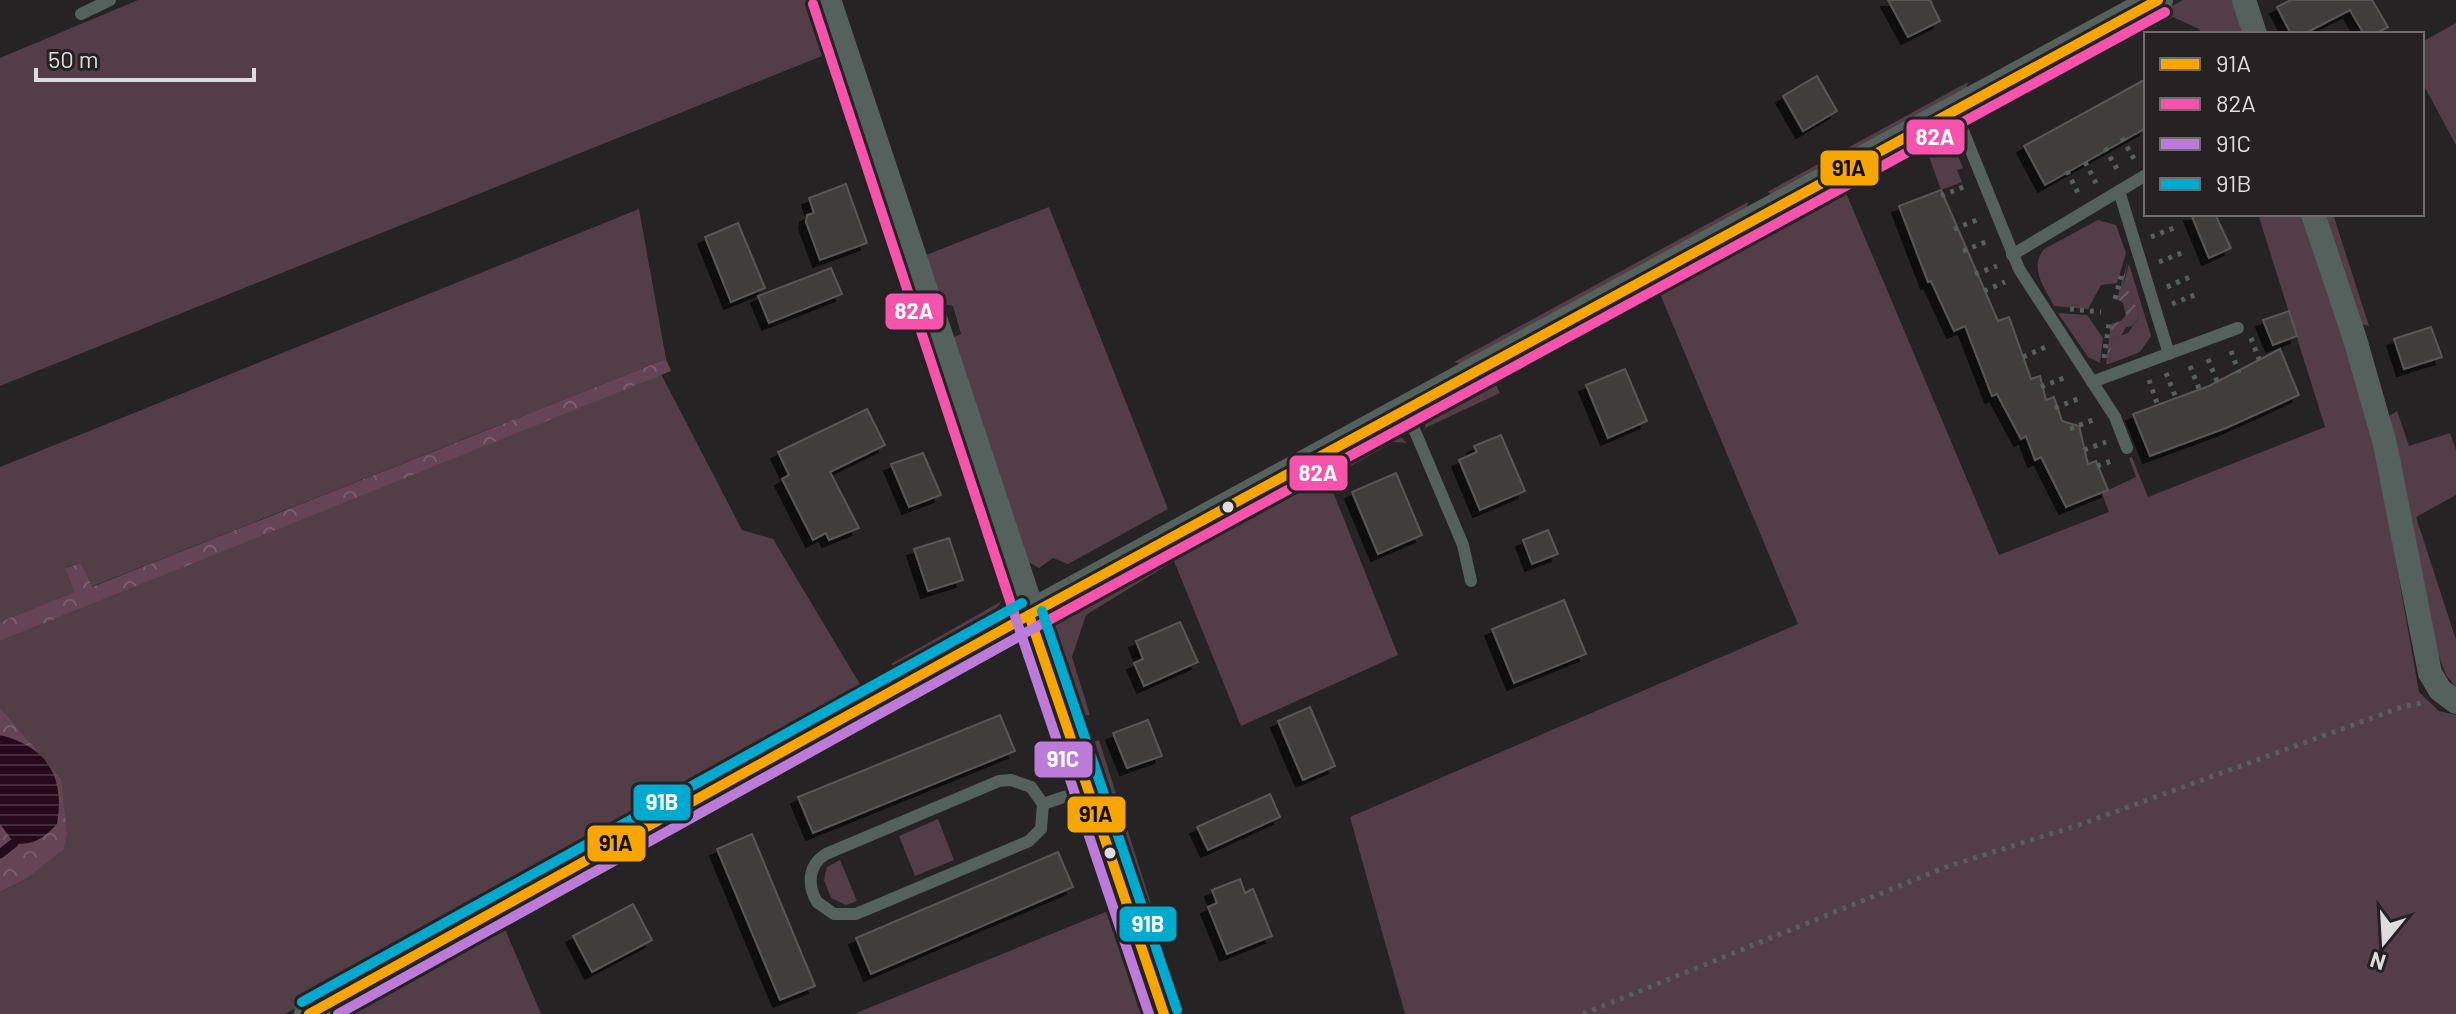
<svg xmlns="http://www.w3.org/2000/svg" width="2456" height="1014" font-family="Barlow,sans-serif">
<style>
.grass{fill:#533e48}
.forest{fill:url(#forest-crowns)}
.garden{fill:url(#garden-furrows)}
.water{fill:url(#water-rules)}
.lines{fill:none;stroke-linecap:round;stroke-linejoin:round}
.stream{stroke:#260a1b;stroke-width:9}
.building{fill:#3f3d3e;stroke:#585657;stroke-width:2;filter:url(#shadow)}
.path{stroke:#585f5d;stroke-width:5;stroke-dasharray:4 6;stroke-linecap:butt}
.service{stroke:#54615d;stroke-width:12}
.minor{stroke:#54615d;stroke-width:24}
.tertiary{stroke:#54615d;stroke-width:30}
.bus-1-casing{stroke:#262224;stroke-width:16}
.bus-2-casing{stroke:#262224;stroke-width:16}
.bus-3-casing{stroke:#262224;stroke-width:16}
.bus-4-casing{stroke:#262224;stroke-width:16}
.bus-1{stroke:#f7a600;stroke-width:10}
.bus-2{stroke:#f653ac;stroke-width:10}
.bus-3{stroke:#bd7bd9;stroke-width:10}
.bus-4{stroke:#00a9ce;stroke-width:10}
.bus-dot{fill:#dedcdd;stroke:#262224;stroke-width:3}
.line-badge{stroke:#262224;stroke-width:3}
.badge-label{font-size:22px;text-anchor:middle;font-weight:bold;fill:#fff}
.pale-badge-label{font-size:22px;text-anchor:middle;font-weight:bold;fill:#111}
</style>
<defs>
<pattern id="forest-crowns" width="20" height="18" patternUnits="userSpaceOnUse" patternTransform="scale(2)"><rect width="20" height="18" fill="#644455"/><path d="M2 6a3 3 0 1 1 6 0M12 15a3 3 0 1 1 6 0" fill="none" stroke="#7a5e6d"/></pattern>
<pattern id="garden-furrows" width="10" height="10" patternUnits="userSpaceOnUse" patternTransform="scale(2)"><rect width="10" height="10" fill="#533e48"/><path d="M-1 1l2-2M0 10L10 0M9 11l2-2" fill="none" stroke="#6b5962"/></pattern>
<pattern id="water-rules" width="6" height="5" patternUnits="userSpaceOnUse" patternTransform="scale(2)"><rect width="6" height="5" fill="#260a1b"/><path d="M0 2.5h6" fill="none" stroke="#452d3c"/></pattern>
<filter id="shadow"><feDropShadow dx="-7" dy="7" stdDeviation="0" flood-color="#0009"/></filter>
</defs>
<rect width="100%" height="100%" fill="#252324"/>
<!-- grass -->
<g class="grass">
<polygon points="138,0 815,0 832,52 0,386 0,58"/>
<polygon points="2183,0 2236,0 2246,34 2201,34 2199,29 2173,17 1975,124 1977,113"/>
<polygon points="2456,23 2456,145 2422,82 2422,42"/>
<polygon points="1968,82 1966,91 1776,196 1767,192"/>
<polygon points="1947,131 1963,168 1957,170 1962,182 1941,190 1927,151 1846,193 1999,555 2109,512 2102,493 2136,477 2129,458 2132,457 2148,497 2325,427 2258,214 2304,214 2374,437 2419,692 2439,711 2456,715 2456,1014 1405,1014 1350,817 1798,624 1658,289"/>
<polygon points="1748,202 1746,212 1463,365 1454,362"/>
<polygon points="1049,207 1168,509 1068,564 1053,558 1039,568 1019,557 949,339 961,334 953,306 935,302 921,257"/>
<polygon points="639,209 666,359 91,587 81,563 66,567 76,592 0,622 0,467"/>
<polygon points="2323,214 2333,214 2369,326 2361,324"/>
<path d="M2098 220 2116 225 2126 253 2117 283 2101 285 2088 309 2054 306C2044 287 2029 268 2044 249Z"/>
<polygon points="2129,264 2151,336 2140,352 2109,364 2112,339 2128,333 2139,317 2137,306 2130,301 2123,285"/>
<polygon points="2058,313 2087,315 2103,338 2100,363 2088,357"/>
<polygon points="661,374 742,530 773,539 864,691 285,1014 0,1014 0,892 24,880 61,779 0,707 0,641"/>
<polygon points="1493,379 1500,393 1425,428 1426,414"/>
<polygon points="2397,411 2409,446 2450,433 2456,450 2456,495 2416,517 2456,640 2456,688 2446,675 2436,649 2388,417"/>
<polygon points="1395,431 1407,443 1393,442 1328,479 1398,655 1241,726 1174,561 1086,615 1072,657 1090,715 1072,717 1050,642 1057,616 1203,534 1206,539 1258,511 1256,506"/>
<polygon points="1002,601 981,627 903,671 891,664"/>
<polygon points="1099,740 1153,910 1141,910 1083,746"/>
<polygon points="938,819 954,860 915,876 899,836"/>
<polygon points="840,860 857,901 846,905 831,898 824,880 827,867"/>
<polygon points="1118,907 1153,1014 854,1014"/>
<polygon points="502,922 541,1014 336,1014"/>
</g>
<!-- forest -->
<g class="forest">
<polygon points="666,359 671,371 0,641 0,622 75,592 65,568 81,563 92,587"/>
<polygon points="0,707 61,779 67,834 63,850 24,880 0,892"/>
</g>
<!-- garden -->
<polygon class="garden" points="2128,260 2123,285 2130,293 2130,301 2137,306 2139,317 2132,326 2126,327 2121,336 2112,339 2109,364 2106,364 2111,324 2121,321 2126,315 2123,303 2117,299"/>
<!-- water -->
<path class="water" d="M0 735C47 747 65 776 57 824 44 838 33 846 14 843L0 824Z"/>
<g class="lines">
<!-- stream -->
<polyline class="stream" points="0,854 14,843"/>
</g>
<!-- building -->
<g class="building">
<polygon points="1888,0 1930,0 1940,21 1908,37"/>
<polygon points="2291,0 2372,0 2388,27 2375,34 2364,34 2350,10 2304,34 2291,34 2277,7"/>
<polygon points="1817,76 1837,111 1803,131 1783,96"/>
<polygon points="2146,79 2146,128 2045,185 2024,146"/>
<polygon points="846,184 867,243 820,260 806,222 807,215 814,213 809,198"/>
<polygon points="1941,190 1998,321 2009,317 2031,379 2040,376 2046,400 2054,397 2062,421 2079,426 2088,464 2096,461 2108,490 2066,507 2041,457 2035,460 2026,436 2021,439 1997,394 1992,396 1965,326 1954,331 1931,281 1928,282 1899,206"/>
<polygon points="2191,214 2215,214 2231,248 2209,258"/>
<polygon points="738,223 765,288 731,302 705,237"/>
<polygon points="831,268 842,294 769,323 758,296"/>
<polygon points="2289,311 2297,336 2273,345 2263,320"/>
<polygon points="2431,327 2442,357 2404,369 2394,339"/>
<polygon points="2280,349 2299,395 2226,428 2150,456 2133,414 2209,386"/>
<polygon points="1625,369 1647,421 1608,438 1586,385"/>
<polygon points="867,409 885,445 830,472 859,528 829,540 826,533 813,540 782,479 789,475 778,452"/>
<polygon points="1501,435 1525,491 1480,510 1459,460 1477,452 1474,446"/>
<polygon points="923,453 941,495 909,507 891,464"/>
<polygon points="1396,473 1422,535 1378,554 1352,492"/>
<polygon points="1548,530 1558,554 1532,564 1523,540"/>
<polygon points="949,538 963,580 928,591 914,549"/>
<polygon points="1564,600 1586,654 1514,683 1492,629"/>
<polygon points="1180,622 1198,662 1144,686 1134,663 1143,659 1136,641"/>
<polygon points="1310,707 1335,766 1303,780 1278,721"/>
<polygon points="1000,715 1015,751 813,833 798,797"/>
<polygon points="1148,720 1162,756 1127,768 1113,733"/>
<polygon points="1270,794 1280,817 1208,850 1197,827"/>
<polygon points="752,834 815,986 780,1000 717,849"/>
<polygon points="1058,852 1073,887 871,974 856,938"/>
<polygon points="1240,879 1245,893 1253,889 1272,936 1227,954 1208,907 1217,903 1212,890"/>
<polygon points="633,904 652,940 592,972 573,936"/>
</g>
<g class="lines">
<!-- path -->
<g class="path">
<polyline points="2145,130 2146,132"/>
<polyline points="2122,138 2134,159"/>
<polyline points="2105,148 2117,169"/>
<polyline points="2085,162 2097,185"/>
<polyline points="2067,171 2079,195"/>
<polyline points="1941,196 1966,186"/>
<polyline points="1954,229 1979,219"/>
<polyline points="2151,237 2176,227"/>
<polyline points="1963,251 1988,241"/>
<polyline points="2159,262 2184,252"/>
<polyline points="1975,274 1997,266"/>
<polyline points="2167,287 2192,276"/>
<polyline points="1984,291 2005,282"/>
<polyline points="2115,299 2122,273"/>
<polyline points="2172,304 2197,294"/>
<polyline points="2070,309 2101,312"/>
<polyline points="2251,338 2261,364"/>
<polyline points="2231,351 2239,373"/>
<polyline points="2023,357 2048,346"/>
<polyline points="2104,358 2109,323"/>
<polyline points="2208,359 2218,384"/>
<polyline points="2190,366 2200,391"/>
<polyline points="2166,373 2176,398"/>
<polyline points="2149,380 2158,406"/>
<polyline points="2041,387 2066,377"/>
<polyline points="2055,408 2080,398"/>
<polyline points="2070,429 2095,419"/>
<polyline points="2084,450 2106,442"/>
<polyline points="2097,466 2114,460"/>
<polyline points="1583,1014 1946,867 2079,825 2402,707 2421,703"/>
</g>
<!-- service -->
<g class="service">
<polyline points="81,14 110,0"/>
<polyline points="1955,111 2019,269 2115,417 2127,448"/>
<polyline points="2119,191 2169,354"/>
<polyline points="2012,255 2146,175"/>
<polyline points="2092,382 2238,328"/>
<polyline points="1406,410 1463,545 1471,581"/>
<path d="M1011 780 1031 787 1043 804 1041 829 1029 841 856 914H834L817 902C807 885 808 865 826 854L999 781Z"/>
<polyline points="1043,804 1088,789"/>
</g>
<!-- minor -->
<g class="minor">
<polyline points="2244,0 2255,34"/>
<polyline points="2313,214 2355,339 2385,444 2430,673 2440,690 2456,702"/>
</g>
<!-- tertiary -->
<g class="tertiary">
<polyline points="826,0 1164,1014"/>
<polyline points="309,1014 1029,615 2158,0"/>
</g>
<!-- bus-1 casing -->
<g class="bus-1-casing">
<g id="bus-1">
<polyline points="1029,615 1164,1014"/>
<polyline points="309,1014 1029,615 2158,0"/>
</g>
</g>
<!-- bus-2 casing -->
<g class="bus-2-casing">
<g id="bus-2">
<polyline points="813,4 1016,619"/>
<polyline points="1036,627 2165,12"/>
</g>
</g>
<!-- bus-3 casing -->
<g class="bus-3-casing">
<g id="bus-3">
<polyline points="1016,619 1149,1014"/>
<polyline points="338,1014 1036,627"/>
</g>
</g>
<!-- bus-4 casing -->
<g class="bus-4-casing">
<g id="bus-4">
<polyline points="1042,611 1177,1010"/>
<polyline points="302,1002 1022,603"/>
</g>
</g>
<!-- bus-1 -->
<use href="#bus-1" class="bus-1"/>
<!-- bus-2 -->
<use href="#bus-2" class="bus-2"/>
<!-- bus-3 -->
<use href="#bus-3" class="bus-3"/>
<!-- bus-4 -->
<use href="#bus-4" class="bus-4"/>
</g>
<!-- markers -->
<g class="bus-dot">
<circle cx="1228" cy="507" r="7"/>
<circle cx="1110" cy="853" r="7"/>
</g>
<g class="line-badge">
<rect x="1905" y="118" width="61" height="38" rx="8" fill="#f653ac"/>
<rect x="1819" y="149" width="61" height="38" rx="8" fill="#f7a600"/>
<rect x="884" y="292" width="61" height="39" rx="8" fill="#f653ac"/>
<rect x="1288" y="454" width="61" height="38" rx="8" fill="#f653ac"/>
<rect x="1033" y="740" width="61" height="39" rx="8" fill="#bd7bd9"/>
<rect x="632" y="783" width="60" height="39" rx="8" fill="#00a9ce"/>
<rect x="1066" y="795" width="61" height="39" rx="8" fill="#f7a600"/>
<rect x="586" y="824" width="61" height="39" rx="8" fill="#f7a600"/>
<rect x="1118" y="905" width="60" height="38" rx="8" fill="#00a9ce"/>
</g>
<g class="badge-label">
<text x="1935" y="145">82A</text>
<text x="914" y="319">82A</text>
<text x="1318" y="481">82A</text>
<text x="1063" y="767">91C</text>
<text x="662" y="810">91B</text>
<text x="1148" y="932">91B</text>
</g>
<g class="pale-badge-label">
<text x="1849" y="176">91A</text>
<text x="1096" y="822">91A</text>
<text x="616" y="851">91A</text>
</g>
<!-- legend -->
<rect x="2144" y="32" width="280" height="184" fill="#262224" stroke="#706c6e" stroke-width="2"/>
<rect x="2160" y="58" width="40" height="12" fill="#f7a600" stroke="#706c6e" stroke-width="2"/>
<text x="2216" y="72" font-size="24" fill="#dedcdd">91A</text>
<rect x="2160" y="98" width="40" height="12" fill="#f653ac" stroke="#706c6e" stroke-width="2"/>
<text x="2216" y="112" font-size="24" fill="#dedcdd">82A</text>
<rect x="2160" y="138" width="40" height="12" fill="#bd7bd9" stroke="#706c6e" stroke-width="2"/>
<text x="2216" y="152" font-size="24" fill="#dedcdd">91C</text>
<rect x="2160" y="178" width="40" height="12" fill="#00a9ce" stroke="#706c6e" stroke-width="2"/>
<text x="2216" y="192" font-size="24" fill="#dedcdd">91B</text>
<!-- north arrow -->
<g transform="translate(2384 942) rotate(198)" stroke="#262224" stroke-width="6" paint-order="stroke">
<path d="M0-6L14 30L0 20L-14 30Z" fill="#dedcdd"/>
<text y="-12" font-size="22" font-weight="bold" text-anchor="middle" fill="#dedcdd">N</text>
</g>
<!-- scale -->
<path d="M36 68v12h218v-12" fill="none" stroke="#dedcdd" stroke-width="4"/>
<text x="48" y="68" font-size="24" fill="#dedcdd" stroke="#262224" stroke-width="6" paint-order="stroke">50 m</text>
</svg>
